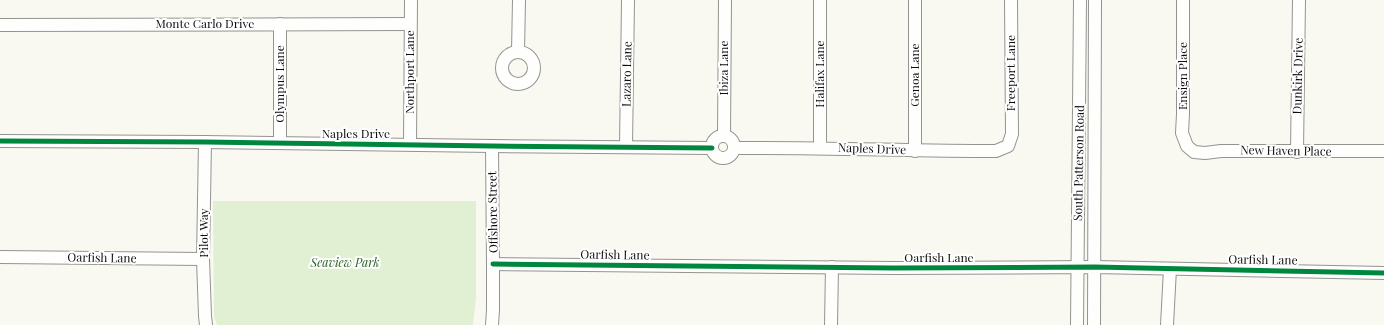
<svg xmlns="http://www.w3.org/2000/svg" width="1384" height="325" font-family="'Playfair Display',serif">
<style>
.grass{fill:#e1efd2}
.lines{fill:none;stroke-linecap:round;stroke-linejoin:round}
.minor-casing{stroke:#949390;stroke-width:14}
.minor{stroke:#fefefd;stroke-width:12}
.cycleway-casing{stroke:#fff;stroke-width:8}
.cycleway{stroke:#00873e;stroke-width:5}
.labels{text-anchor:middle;stroke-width:4;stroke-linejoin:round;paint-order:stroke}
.street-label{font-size:12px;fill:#0d0d0d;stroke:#fff}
.park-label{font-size:12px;font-style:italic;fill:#296021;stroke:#fff}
</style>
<rect width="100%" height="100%" fill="#faf9f1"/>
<!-- grass -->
<polygon class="grass" points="213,201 476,201 476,298 473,325 217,325 214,316"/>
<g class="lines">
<!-- minor casing -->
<g class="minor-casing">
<g id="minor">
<polyline points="820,0 820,147"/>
<polyline points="915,0 915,151"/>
<polyline points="1183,0 1183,114 1182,133 1187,146 1194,152 1205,153 1221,151 1384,151"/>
<polyline points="0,25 410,24"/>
<polyline points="518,52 519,0"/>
<circle cx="518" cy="68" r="16"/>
<circle cx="723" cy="147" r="11"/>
<polyline points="724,136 725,0"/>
<polyline points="0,141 205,142 492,146 712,148"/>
<polyline points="205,142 203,259 205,316 206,325"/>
<polyline points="280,143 280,24"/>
<polyline points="410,144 411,0"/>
<polyline points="492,146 493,264 493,310 492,325"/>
<polyline points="626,147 628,0"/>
<path d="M734 148C822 147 909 151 996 151L1008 146 1012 134 1011 0"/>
<polyline points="1297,152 1299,0"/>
<polyline points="0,257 203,259"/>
<polyline points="493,264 894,268 1095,267 1384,273"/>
<polyline points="831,325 832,267"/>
<polyline points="1077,325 1080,0"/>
<polyline points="1094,325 1095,0"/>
<polyline points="1167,325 1170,269"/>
</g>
</g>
<!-- minor -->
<use href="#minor" class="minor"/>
<!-- cycleway casing -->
<g class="cycleway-casing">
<g id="cycleway">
<polyline points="0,141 205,142 492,146 712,148"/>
<polyline points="493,264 894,268 1095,267 1384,273"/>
</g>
</g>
<!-- cycleway -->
<use href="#cycleway" class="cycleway"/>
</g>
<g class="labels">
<!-- street labels -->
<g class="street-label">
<text x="205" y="28">Monte Carlo Drive</text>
<text transform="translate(724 68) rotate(-90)" y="4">Ibiza Lane</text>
<text transform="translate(410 72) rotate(-90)" y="4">Northport Lane</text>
<text transform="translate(1011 73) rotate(-90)" y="4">Freeport Lane</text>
<text transform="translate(627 74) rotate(-89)" y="4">Lazaro Lane</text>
<text transform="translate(820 74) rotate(-90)" y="4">Halifax Lane</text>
<text transform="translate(915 75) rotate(-90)" y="4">Genoa Lane</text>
<text transform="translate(1183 76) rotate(-90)" y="4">Ensign Place</text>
<text transform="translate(1298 76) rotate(-89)" y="4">Dunkirk Drive</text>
<text transform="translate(280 84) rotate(-90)" y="4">Olympus Lane</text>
<text x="356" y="138">Naples Drive</text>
<text transform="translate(872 149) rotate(2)" y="4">Naples Drive</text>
<text transform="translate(1286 151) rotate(1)" y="4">New Haven Place</text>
<text transform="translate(1079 163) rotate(-89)" y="4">South Patterson Road</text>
<text transform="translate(493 212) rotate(-91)" y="4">Offshore Street</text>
<text transform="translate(204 233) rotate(-90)" y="4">Pilot Way</text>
<text transform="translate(615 255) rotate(1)" y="4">Oarfish Lane</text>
<text transform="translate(102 258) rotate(1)" y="4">Oarfish Lane</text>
<text x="939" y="262">Oarfish Lane</text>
<text transform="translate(1263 260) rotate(1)" y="4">Oarfish Lane</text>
</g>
<!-- park labels -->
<g class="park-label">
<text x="345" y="267">Seaview Park</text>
</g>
</g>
</svg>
